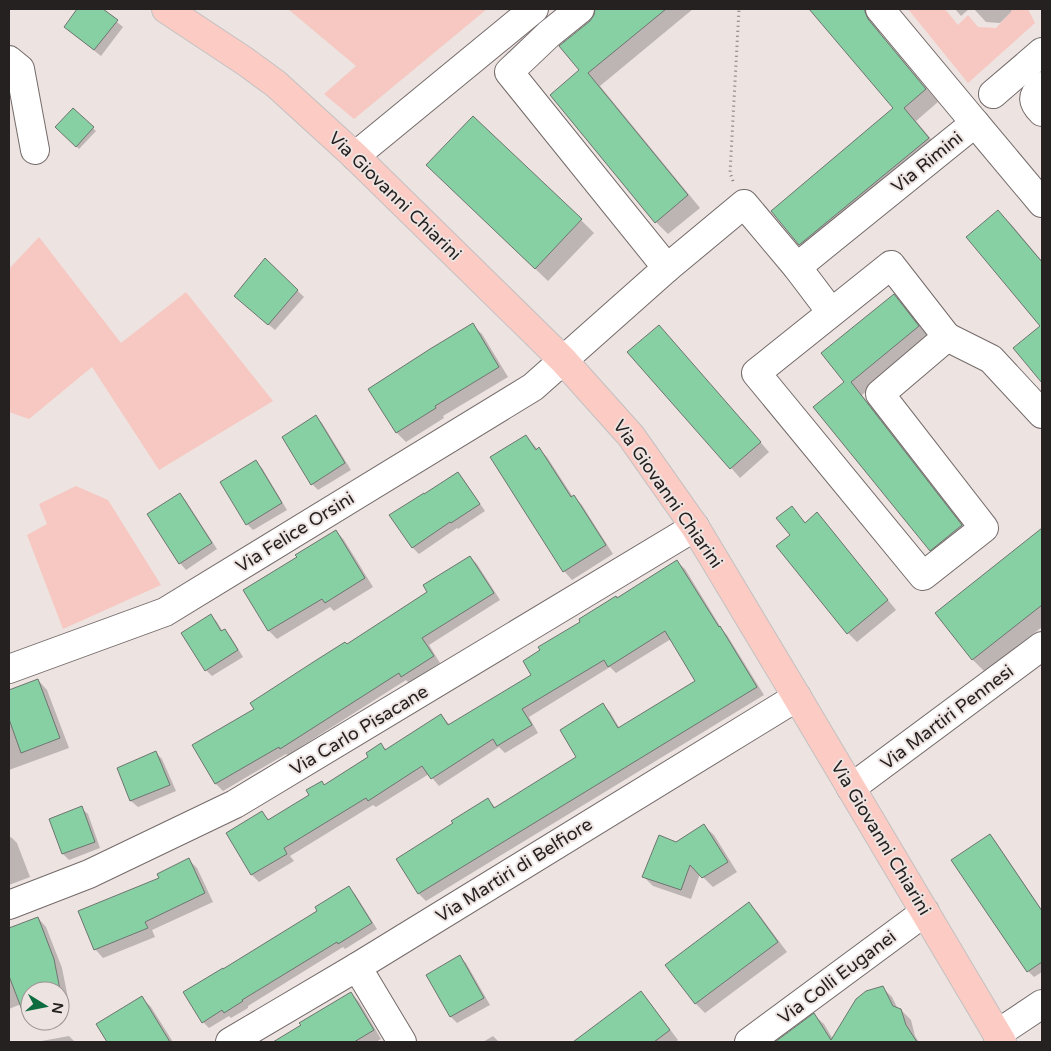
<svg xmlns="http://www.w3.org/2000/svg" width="1051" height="1051" font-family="'Varela Round',sans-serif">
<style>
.green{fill:#f6c8c1}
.shadow{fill:#0003}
.building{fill:#86d0a3;stroke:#6e7570}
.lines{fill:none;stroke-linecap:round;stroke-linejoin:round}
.minor-casing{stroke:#746b6a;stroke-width:30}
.major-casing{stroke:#c2c1c1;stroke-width:30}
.path{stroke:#7f7978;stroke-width:3;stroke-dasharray:1 4;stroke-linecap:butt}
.minor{stroke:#fff;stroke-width:28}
.major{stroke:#fccbc4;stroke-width:28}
.labels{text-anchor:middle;stroke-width:4;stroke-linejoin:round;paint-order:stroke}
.street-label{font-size:18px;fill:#242120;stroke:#ede3e1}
</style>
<rect width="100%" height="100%" fill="#ede3e1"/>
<!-- green -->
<g class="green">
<polygon points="288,9 487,9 354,119 324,94 356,66"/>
<polygon points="908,9 945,9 958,25 968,15 978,27 996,28 1011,12 1012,9 1028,9 1035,23 968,83"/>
<polygon points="39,237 121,343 186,292 273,401 159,470 92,367 29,419 9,412 9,269"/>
<polygon points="76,486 108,500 161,585 63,629 27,535 47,524 39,504"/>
</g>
<!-- shadow -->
<g class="shadow">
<polygon points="79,9 101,9 123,27 101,56 72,33 65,27"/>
<polygon points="597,9 693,9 600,86 700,208 668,234 656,222 581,71 591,22 596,16"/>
<polygon points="811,9 866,9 877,22 877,26 880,33 938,102 916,121 941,151 813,257 800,244 772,211 894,108"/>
<polygon points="955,9 969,9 961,16"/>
<polygon points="974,9 1012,9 1011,12 1000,23 986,22"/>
<polygon points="73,110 96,131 79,149 56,127"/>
<polygon points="440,178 581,220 594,233 548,281"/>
<polygon points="998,212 1011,224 1042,261 1042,381 1015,348 1041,326"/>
<polygon points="265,259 304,297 275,330 235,296"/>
<polygon points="893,295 906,308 930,339 862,395 974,539 943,563 930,550 846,382"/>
<polygon points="472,325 482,334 508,377 443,416 444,418 406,442 397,433 370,390"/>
<polygon points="668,336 769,452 740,478 629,352"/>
<polygon points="316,417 322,423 351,470 318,490 312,484"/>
<polygon points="526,436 534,445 538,450 539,449 547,457 573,497 574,496 582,505 613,554 572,580 564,571 492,458"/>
<polygon points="255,462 262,468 287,510 253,530 247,524"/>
<polygon points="458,473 464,480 485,511 458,529 457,528 419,554 413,548 391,516"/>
<polygon points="180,495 186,501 217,549 186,570 180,563"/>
<polygon points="791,508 806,523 817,514 826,523 896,610 857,642 848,633 792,535"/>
<polygon points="1042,530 1042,627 985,672 973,660 936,614"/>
<polygon points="336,531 344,540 373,587 334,611 330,607 277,639 269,631 245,590 298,558"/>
<polygon points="470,557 477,564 500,600 429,645 440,663 409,683 406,680 288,755 286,754 223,791 216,784 194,745 256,709 429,593"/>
<polygon points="677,562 685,569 723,631 727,635 764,695 426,901 419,894 398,859 455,824 488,800 496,808 578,758 603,705 610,712 620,729 697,681 671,639 616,673 610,667 529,717 538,733 505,753 499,747 439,786 429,774 376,807 373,805 290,856 294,861 259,882 252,875 228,833 262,813 270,821 311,795 322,783 325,786 370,757 381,745 387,750 441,715 450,725 533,675 618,599"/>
<polygon points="211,616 217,622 223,632 225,631 231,637 243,657 212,676 206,670"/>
<polygon points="38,680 47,690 69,748 9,770 9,691"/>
<polygon points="156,753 162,759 176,791 138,807 131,801 118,769"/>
<polygon points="81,808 88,814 100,848 69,860 63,854"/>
<polygon points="704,826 714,835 737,872 713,887 700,874 691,899 653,886 643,876 677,843"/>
<polygon points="990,835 996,842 1042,910 1042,972 1034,977 1028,971"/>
<polygon points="11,837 17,843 30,877 9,885 9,838"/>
<polygon points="189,860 197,868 213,902 152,930 155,937 103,958 95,949 161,879"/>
<polygon points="349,888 355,894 377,929 345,949 343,947 248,1006 248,1008 231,1018 229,1016 209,1028 203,1022 319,911"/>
<polygon points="749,904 758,913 787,952 705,1013 696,1004 667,965"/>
<polygon points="38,918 46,927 62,968 69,1003 60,1006 60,991 30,991 30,1016 23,1009 21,1004 9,1009 9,930"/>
<polygon points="460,957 466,963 490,1005 457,1023 451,1017 428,975"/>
<polygon points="882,987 892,997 898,1009 901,1010 911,1020 915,1036 919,1042 777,1042 814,1015 824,1024 833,1039"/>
<polygon points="351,993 359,1002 381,1039 376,1042 276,1042"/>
<polygon points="641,993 650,1003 678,1040 676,1042 575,1042"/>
<polygon points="142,998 151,1007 173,1042 109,1042 98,1025"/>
<polygon points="69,1036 75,1042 36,1042"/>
<polygon points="493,1036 499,1042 483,1042"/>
</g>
<!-- building -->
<g class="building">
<polygon points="77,9 103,9 118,20 94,50 64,27"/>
<polygon points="595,9 666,9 588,73 688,195 655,223 550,95 579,70 559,46 590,21 594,15"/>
<polygon points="809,9 865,9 865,12 868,19 926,89 904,108 929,138 799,245 771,211 893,108"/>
<polygon points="73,108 94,127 76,147 55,127"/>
<polygon points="473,116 582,219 535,269 426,165"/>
<polygon points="998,210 1042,262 1042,383 1013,348 1040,326 966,237"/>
<polygon points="265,258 298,290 268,325 234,296"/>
<polygon points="894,294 919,326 851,382 962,525 930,551 813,407 844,382 821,353"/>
<polygon points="473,323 499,367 435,406 436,408 396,433 368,389 430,349"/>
<polygon points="659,325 761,442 730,469 627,352"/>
<polygon points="316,415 345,463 311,485 282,437"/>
<polygon points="526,435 536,450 539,447 571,497 574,495 606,545 563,572 490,457"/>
<polygon points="256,460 282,503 246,525 220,482"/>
<polygon points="458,472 480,504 451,523 450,522 412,548 389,515 424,493 424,494"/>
<polygon points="180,493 212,543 179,564 147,514"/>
<polygon points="792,506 805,523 817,512 888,600 847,634 776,546 790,535 776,518"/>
<polygon points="1042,528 1042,605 972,660 935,613"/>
<polygon points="336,530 365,578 325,603 322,599 268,631 243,590 297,557 295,555"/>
<polygon points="470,556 494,593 422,638 434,656 401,677 399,673 280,749 279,747 215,784 192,745 254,709 250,703 318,659 345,642 347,644 427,592 423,585"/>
<polygon points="677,560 719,627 720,626 757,687 418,894 396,859 453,823 451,821 488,798 494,808 576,757 560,730 603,703 618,728 695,681 665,631 608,667 604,660 522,709 532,725 497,746 493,739 431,779 422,766 368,801 366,798 284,848 287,854 251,875 226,833 262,811 268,820 309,795 306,790 322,781 324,785 368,757 366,753 381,743 385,750 441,714 448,725 531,675 523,661 540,650 538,647 580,622 579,619 616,596 617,598"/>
<polygon points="211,614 221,631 225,629 238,650 205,671 181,633"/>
<polygon points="38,679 60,738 21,753 9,719 9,690"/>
<polygon points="156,751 170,785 130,801 117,768"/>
<polygon points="82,806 95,842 62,854 49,819"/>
<polygon points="704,824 728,862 702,878 690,865 681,890 642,877 659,835 676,842"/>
<polygon points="990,834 1042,911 1042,962 1027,972 951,860"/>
<polygon points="189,858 205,893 145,922 148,928 94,950 78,911 159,878 157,874"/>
<polygon points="349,886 372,923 338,944 337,942 242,1000 243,1001 224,1013 222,1010 202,1023 183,992 223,968 223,969 317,911 315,907"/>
<polygon points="749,902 778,942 695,1004 665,965"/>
<polygon points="38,917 54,959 61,995 60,995 60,991 30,991 30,1007 22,1010 9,976 9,928"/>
<polygon points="460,955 484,998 450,1017 426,975"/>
<polygon points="883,986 893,1006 901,1009 906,1025 917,1042 775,1042 814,1013 831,1040 856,999 866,991"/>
<polygon points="641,991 670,1030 654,1042 573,1042"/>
<polygon points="351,992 374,1030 354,1042 273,1042 301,1025 299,1023"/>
<polygon points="142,996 170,1042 107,1042 96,1024"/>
</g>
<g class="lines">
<!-- minor casing -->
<g class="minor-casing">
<g id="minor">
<polyline points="580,9 549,34 509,72 667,268"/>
<polyline points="880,9 975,123"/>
<polyline points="9,60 20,69 35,150"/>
<path d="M1042 86C1031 96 1032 102 1042 112"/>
<polyline points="993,94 1042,52"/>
<polyline points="355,156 534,9"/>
<polygon points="891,265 947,337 880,394 984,528 923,576 756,373"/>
<polyline points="797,267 831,312"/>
<polyline points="947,337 991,359 1042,414"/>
<polyline points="9,669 165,612 533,387 667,268 744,204 797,267 975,123 1042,203"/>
<polyline points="851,788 1042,646"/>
<polyline points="9,905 89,874 235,804 695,527"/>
<polyline points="357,967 402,1042"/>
<polyline points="997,1034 1042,1004"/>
<polyline points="230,1042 357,967 797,697"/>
<polyline points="749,1042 925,912"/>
</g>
</g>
<!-- major casing -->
<g class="major-casing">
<polyline id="major" points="166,9 246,62 276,84 355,156 563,360 631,436 695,527 797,697 1002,1042"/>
</g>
<!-- path -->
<polyline class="path" points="733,181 730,173 739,9"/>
<!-- minor -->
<use href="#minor" class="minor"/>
<!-- major -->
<use href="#major" class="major"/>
</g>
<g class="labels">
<!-- street labels -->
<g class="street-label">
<text transform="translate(927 162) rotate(-39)" y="6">Via Rimini</text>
<text transform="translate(395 196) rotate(44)" y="6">Via Giovanni Chiarini</text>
<text transform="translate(668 494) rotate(55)" y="6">Via Giovanni Chiarini</text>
<text transform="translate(295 532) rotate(-32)" y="6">Via Felice Orsini</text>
<text transform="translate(947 717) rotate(-37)" y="6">Via Martiri Pennesi</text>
<text transform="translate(359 730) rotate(-31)" y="6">Via Carlo Pisacane</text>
<text transform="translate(881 838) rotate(59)" y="6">Via Giovanni Chiarini</text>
<text transform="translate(514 870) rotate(-32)" y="6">Via Martiri di Belfiore</text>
<text transform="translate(837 977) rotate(-37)" y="6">Via Colli Euganei</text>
</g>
</g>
<!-- border -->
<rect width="1051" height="1051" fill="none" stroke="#242120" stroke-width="20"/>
<!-- north arrow -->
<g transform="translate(45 1006) rotate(100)"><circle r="24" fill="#ede3e1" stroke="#9d9594"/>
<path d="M0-4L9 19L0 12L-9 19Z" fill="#0c6c40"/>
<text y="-8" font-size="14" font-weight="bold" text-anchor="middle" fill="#242120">N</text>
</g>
</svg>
